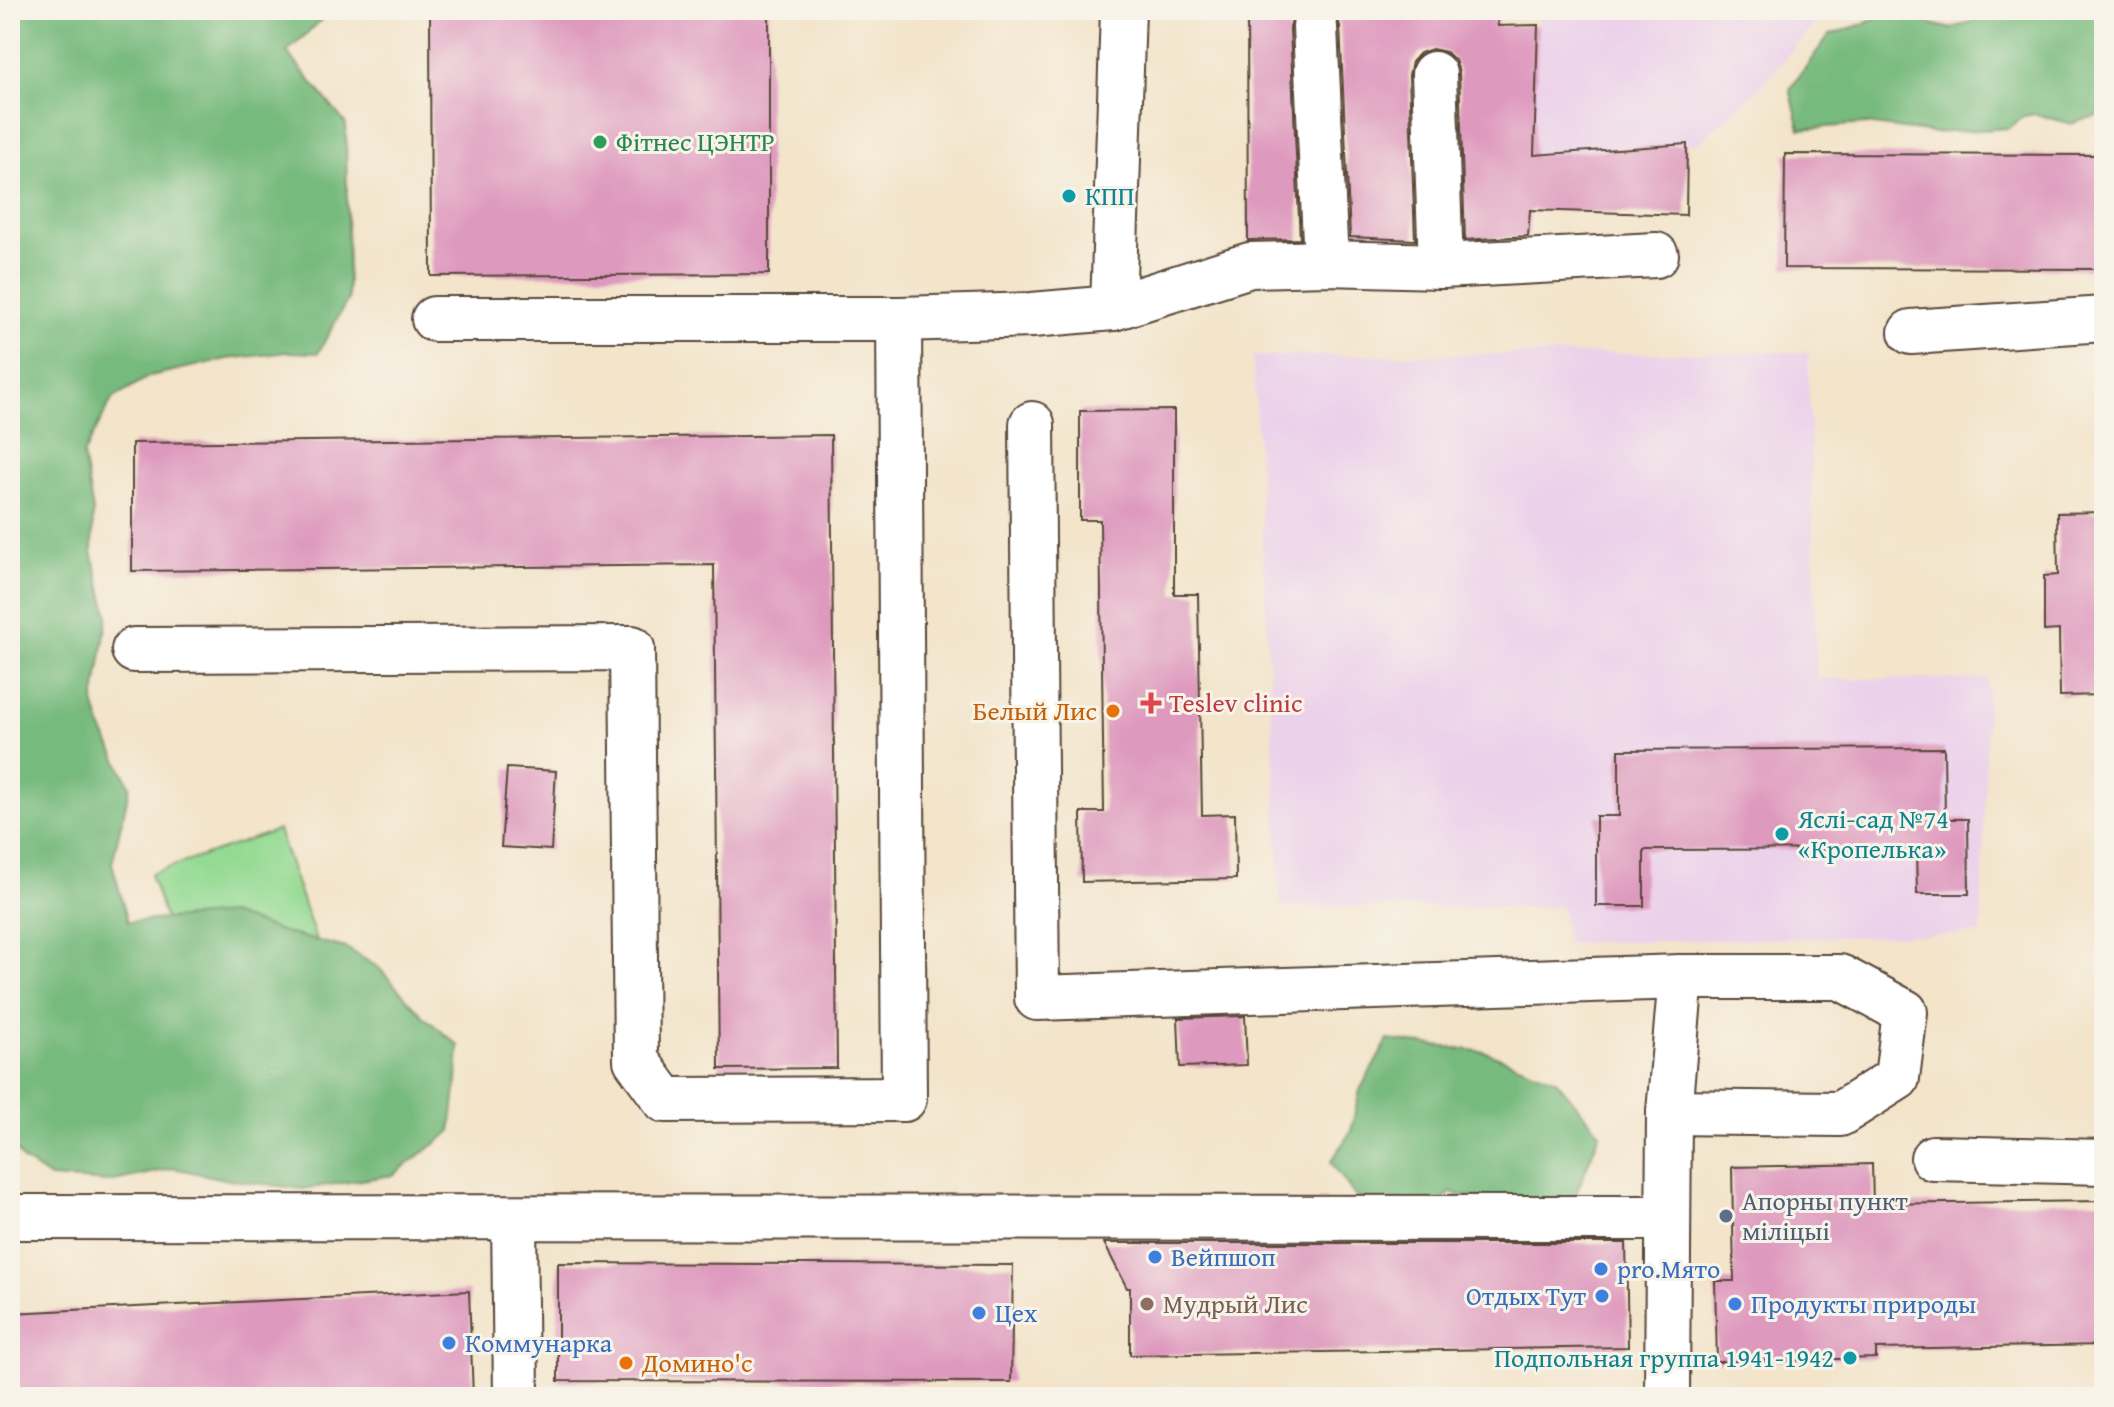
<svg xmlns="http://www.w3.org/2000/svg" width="2114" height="1407" font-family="'Gentium Book Plus',serif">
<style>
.built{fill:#ecd1ea}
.green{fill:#94da93;stroke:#688258;stroke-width:2}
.forest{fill:#77ba7d;stroke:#59724e;stroke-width:2}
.building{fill:#de99be}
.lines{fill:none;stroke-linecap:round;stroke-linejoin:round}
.minor-casing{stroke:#574638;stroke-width:48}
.minor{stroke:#fff;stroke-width:44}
.leisure-dot{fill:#2e9e5b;stroke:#f7f3e8;stroke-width:3}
.culture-dot{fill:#0f9aa8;stroke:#f7f3e8;stroke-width:3}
.health-dot{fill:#e0444e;stroke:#f7f3e8;stroke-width:3}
.food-dot{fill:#e8710a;stroke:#f7f3e8;stroke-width:3}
.service-dot{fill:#5c6f8a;stroke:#f7f3e8;stroke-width:3}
.shop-dot{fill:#3f7fe0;stroke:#f7f3e8;stroke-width:3}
.education-dot{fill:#8d6e63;stroke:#f7f3e8;stroke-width:3}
.labels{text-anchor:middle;stroke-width:6;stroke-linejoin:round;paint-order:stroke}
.leisure-label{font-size:26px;fill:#27864d;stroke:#f7f3e8;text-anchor:start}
.culture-label{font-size:26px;fill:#0d838f;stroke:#f7f3e8;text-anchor:start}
.health-label{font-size:26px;fill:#be3a42;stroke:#f7f3e8;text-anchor:start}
.food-label{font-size:26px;fill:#c56008;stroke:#f7f3e8;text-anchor:end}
.service-label{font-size:26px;fill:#4e5e75;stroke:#f7f3e8;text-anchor:start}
.shop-label{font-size:26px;fill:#366cbe;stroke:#f7f3e8;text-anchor:start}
.education-label{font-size:26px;fill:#785e54;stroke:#f7f3e8;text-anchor:start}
</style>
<rect width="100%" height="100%" fill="#f7f3e8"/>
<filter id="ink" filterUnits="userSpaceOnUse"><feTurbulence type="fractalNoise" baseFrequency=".0125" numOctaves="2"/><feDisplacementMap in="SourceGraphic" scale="16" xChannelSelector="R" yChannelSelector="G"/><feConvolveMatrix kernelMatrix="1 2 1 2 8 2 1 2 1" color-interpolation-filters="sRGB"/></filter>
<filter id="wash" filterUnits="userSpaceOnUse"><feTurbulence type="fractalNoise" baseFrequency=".006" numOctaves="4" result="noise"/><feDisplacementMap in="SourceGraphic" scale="32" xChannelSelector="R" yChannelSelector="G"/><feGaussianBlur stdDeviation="1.8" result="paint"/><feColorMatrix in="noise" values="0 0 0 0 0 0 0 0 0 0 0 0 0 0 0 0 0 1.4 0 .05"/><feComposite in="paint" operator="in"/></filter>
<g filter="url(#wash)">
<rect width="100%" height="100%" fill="#f3e4ca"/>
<!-- built -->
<g class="built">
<polygon points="1538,10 1827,10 1760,87 1698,143 1534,155"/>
<polygon points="1808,352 1817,679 1988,679 1981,934 1566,943 1562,907 1281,907 1253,356"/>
</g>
<!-- green -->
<polygon class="green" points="278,830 342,1015 214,1060 150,874"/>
<!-- forest -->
<g class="forest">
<polygon points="10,10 332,10 287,52 346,124 348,299 318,353 288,352 227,359 150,376 112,399 83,455 93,511 92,552 108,615 94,702 101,727 130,786 112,863 128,922 230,914 286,933 346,948 379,968 424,1017 459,1046 457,1081 451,1132 393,1175 303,1189 224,1179 174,1168 109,1182 50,1178 23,1160 10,1141"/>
<polygon points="1891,10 1901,10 1932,24 1951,29 2002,10 2037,10 2049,16 2083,10 2104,10 2104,113 2071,124 2036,114 2024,116 2009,128 1934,133 1866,124 1800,129 1790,89 1829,35 1866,23"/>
<polygon points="1388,1040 1486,1052 1556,1080 1600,1133 1572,1204 1497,1202 1450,1193 1418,1226 1355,1196 1331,1162 1351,1131 1360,1090"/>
</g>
<g id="blocks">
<!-- building -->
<g class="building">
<polygon points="430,10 769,10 769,274 431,276"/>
<polygon points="1247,10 1298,10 1293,16 1290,28 1300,239 1248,240"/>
<polygon points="1332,10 1496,10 1498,26 1538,25 1534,155 1687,144 1686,215 1530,210 1528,236 1465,240 1459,72 1455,60 1446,52 1432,49 1420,53 1412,62 1409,75 1415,240 1350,237 1340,26 1336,14"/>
<polygon points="1785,154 2104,155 2104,269 1784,268"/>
<polygon points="1174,410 1174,594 1198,594 1202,815 1235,814 1236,879 1082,882 1081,812 1104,812 1100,520 1080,520 1080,411"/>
<polygon points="831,435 837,1068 719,1069 714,565 132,571 132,443"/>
<polygon points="2104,512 2104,695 2060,696 2059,630 2044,631 2044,576 2058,575 2057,513"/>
<polygon points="1944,748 1945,819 1968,819 1969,894 1917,894 1916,849 1644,850 1644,906 1596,906 1596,816 1619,816 1619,750"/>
<polygon points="507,768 556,771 551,850 501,847"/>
<polygon points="1245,1016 1247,1065 1180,1067 1178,1018"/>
<polygon points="1872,1164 1873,1204 2104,1201 2104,1345 1876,1349 1876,1358 1717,1362 1715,1281 1734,1281 1732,1167"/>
<polygon points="1104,1243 1626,1243 1628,1347 1130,1355 1130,1288 1127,1288"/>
<polygon points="558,1263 1013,1265 1011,1382 558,1381"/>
<polygon points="469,1291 473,1397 10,1397 10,1313"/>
</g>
</g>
</g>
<g filter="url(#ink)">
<use href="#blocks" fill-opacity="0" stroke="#574638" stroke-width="2"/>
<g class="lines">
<!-- minor casing -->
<g class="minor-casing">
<g id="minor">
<polyline points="1315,27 1326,263"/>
<polyline points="1434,74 1441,266"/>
<polyline points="1113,308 1123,10"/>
<polyline points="434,319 899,319 1032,315 1113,308 1250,265 1326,263 1441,266 1656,255"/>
<polyline points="1911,332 2104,319"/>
<polyline points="1032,424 1037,998 1681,977 1840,977 1905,1012 1897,1078 1840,1114 1669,1112"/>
<polyline points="134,650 632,648 636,1060 665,1100 904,1099 899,319"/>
<polyline points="1933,1158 2104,1162"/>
<polyline points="10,1217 1668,1218"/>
<polyline points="514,1218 516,1397"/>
<polyline points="1667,1397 1669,1112 1681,977"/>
</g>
</g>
<!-- minor -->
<use href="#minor" class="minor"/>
</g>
</g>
<!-- markers -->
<circle class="leisure-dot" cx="600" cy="142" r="8"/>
<g class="culture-dot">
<circle cx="1069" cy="196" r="8"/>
<circle cx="1782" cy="834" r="8"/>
<circle cx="1850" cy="1358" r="8"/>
</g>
<path class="health-dot" d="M1147 691h8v8h8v8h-8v8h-8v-8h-8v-8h8z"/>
<g class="food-dot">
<circle cx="1113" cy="711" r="8"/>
<circle cx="626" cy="1363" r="8"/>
</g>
<circle class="service-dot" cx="1726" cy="1216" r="8"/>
<g class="shop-dot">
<circle cx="1155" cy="1257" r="8"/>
<circle cx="1601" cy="1269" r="8"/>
<circle cx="1602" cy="1296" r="8"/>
<circle cx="1735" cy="1304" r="8"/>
<circle cx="979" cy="1313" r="8"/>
<circle cx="449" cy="1343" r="8"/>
</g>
<circle class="education-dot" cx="1147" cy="1304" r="8"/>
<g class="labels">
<!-- leisure labels -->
<g class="leisure-label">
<text x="616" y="151">Фітнес ЦЭНТР</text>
</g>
<!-- culture labels -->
<g class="culture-label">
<text x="1085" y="205">КПП</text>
<text x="1798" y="828">Яслі-сад №74<tspan x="1798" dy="30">«Кропелька»</tspan></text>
<text x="1834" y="1367" text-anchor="end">Подпольная группа 1941-1942</text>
</g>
<!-- health labels -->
<g class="health-label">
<text x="1169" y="712">Teslev clinic</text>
</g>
<!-- food labels -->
<g class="food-label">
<text x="1097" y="720">Белый Лис</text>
<text x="642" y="1372" text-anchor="start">Домино'c</text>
</g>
<!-- service labels -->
<g class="service-label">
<text x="1742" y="1210">Апорны пункт<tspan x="1742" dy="30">міліцыі</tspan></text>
</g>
<!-- shop labels -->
<g class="shop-label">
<text x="1171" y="1266">Вейпшоп</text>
<text x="1617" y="1278">pro.Мято</text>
<text x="1586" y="1305" text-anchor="end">Отдых Тут</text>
<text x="1751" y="1313">Продукты природы</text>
<text x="995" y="1322">Цех</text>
<text x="465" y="1352">Коммунарка</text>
</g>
<!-- education labels -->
<g class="education-label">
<text x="1163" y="1313">Мудрый Лис</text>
</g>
</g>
<!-- margin -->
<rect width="2114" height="1407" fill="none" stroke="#f7f3e8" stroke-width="40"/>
</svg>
